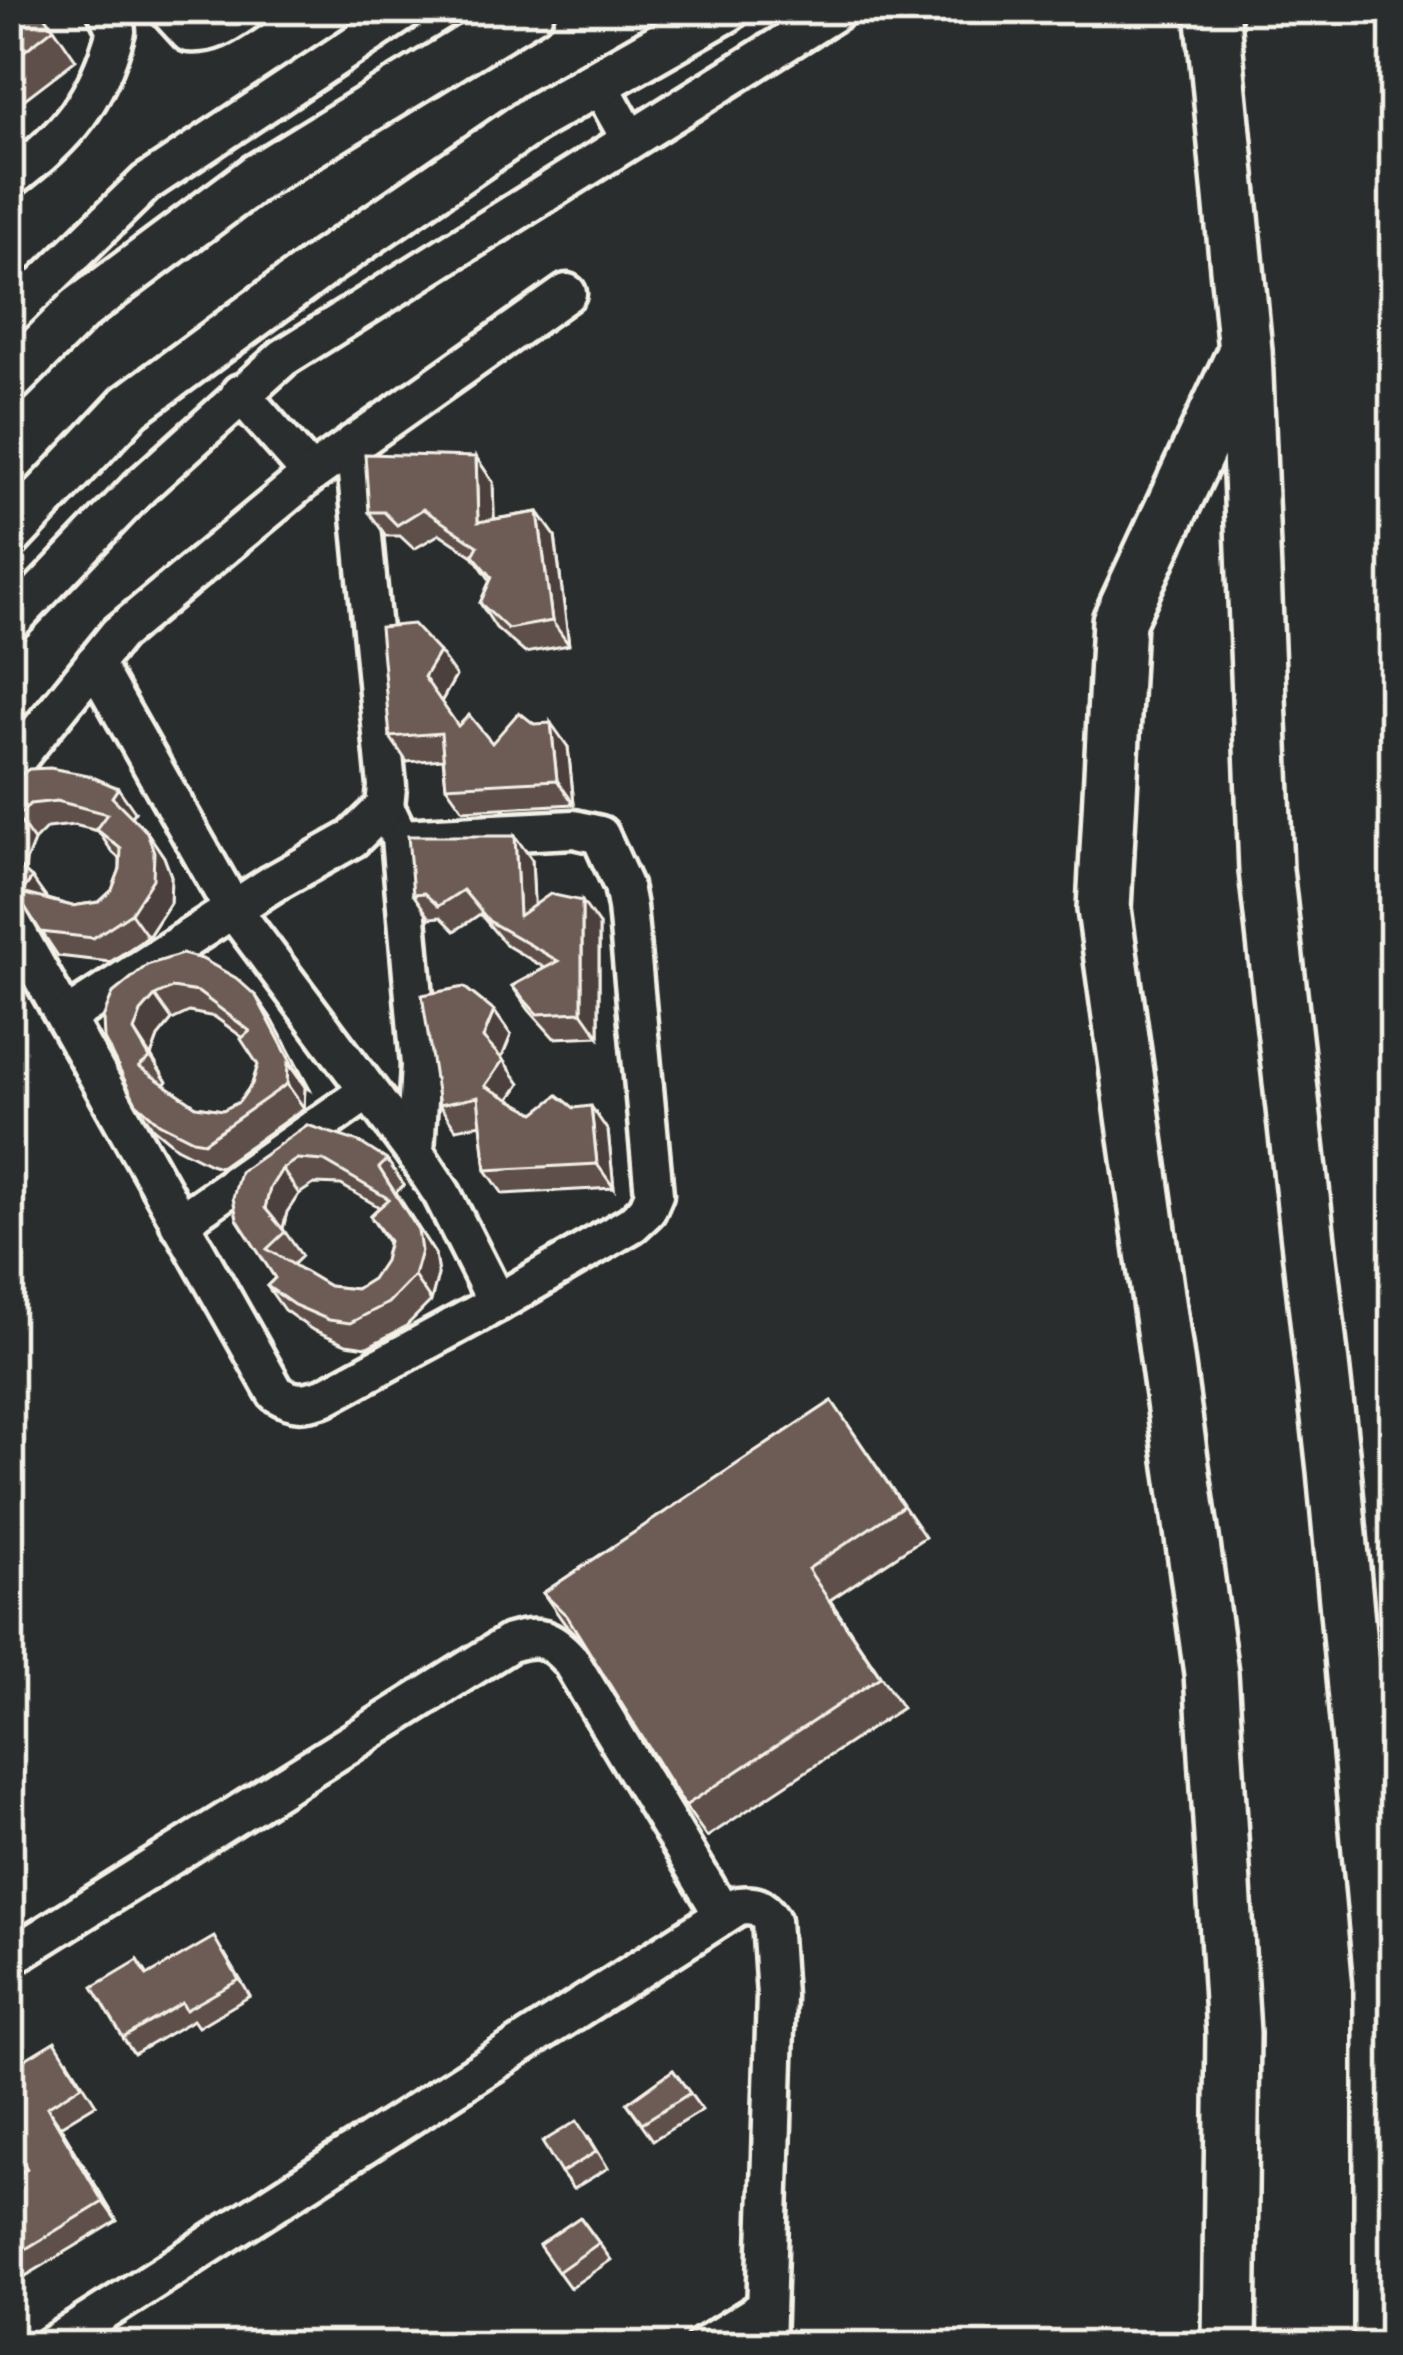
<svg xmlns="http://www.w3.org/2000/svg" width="1403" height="2355" font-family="'Gochi Hand',sans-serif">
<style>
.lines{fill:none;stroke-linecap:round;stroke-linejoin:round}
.minor-casing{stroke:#f4f1e8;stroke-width:45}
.tertiary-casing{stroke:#f4f1e8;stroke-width:54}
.secondary-casing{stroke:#f4f1e8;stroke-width:60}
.minor{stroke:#2a2d2e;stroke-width:36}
.tertiary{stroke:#2a2d2e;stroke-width:45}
.secondary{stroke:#2a2d2e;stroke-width:51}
.wall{fill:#5e4f4b;stroke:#f4f1e8;stroke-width:3;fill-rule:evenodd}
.shaded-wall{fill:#4c403d;stroke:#f4f1e8;stroke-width:3}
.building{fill:#6d5c57;stroke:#f4f1e8;stroke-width:3;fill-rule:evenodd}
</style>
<rect width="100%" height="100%" fill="#2a2d2e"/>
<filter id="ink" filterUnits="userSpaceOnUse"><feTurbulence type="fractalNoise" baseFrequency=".00833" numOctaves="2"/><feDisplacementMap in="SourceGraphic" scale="24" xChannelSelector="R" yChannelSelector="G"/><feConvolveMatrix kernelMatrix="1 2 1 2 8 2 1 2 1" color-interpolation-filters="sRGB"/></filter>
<g filter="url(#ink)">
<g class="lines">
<!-- minor casing -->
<g class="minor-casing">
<g id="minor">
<path d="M167 9 189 33C214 35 229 22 249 9"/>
<polyline points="598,82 630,139"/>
<path d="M9 180C67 137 97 101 116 31L106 9"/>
<polyline points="9,317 146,183 408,9"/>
<polyline points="240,393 311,474"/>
<polyline points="9,624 139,488 283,358 839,9"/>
<polyline points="94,663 234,911 415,1153 442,1194 497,1303"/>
<polyline points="9,769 118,634 311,474 567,293"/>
<polyline points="389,815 400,838 420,1065 415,1153"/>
<path d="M9 918 276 1393C294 1405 304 1403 324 1397L497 1303 632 1224 647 1210 654 1194 627 907 623 886 600 835 574 829 400 838"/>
<polyline points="68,1016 272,884 352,839 385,807 387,786 354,443"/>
<polyline points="179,1223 368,1091"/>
<path d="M9 1958 510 1643C539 1634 550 1638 570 1660L723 1915"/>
<path d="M51 2346 738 1906C754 1904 762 1906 771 1920L776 1996 765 2346"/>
<polyline points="704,2346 765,2308"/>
</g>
</g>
<!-- tertiary casing -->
<g class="tertiary-casing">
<g id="tertiary">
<polyline points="9,380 80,309 257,177 531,9"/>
<polyline points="9,535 130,406 324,263 538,116 726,9"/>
</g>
</g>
<!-- secondary casing -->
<g class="secondary-casing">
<g id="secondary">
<polyline points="1212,9 1245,351 1266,870 1334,1470 1381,1982 1381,2346"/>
<polyline points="1229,2346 1233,2033 1211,1673 1104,909 1119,621 1243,355"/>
</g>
</g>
<!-- minor -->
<use href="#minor" class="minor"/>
<!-- tertiary -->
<use href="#tertiary" class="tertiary"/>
<!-- secondary -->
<use href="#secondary" class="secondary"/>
</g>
<!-- wall -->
<g class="wall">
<polygon points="9,9 54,28 76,60 9,111"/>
<polygon points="476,457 493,482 494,519 538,512 555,536 569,645 525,653 496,628 480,603 490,580 473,556 440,534 414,549 400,536 386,536 369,512"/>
<polygon points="456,676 441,702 458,726 492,743 534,724 568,747 574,804 463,810 446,786 443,759 407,762 390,737"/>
<path d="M9 783 135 812 132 817 147 832 164 857 171 876 170 903 148 937 110 962 58 956 20 899 9 896ZM74 825 98 831 113 853 120 859V869L112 890 99 902 72 906 47 899 25 872 26 861 34 841 47 828Z"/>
<polygon points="532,860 534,905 599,925 599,1036 554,1038 529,1010 512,986 545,968 506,945 480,914 455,931 441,917 430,918 413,894"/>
<path d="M147 965 256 996 273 1021 310 1090 305 1087 304 1108 220 1167 210 1164 176 1147 153 1128 136 1103ZM189 1012 215 1017 242 1037 258 1065 252 1084 239 1102 223 1110 196 1106 164 1084 167 1082 151 1056 158 1037 172 1020Z"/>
<polygon points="494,1011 511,1035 501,1058 520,1084 509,1099 535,1113 574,1108 608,1131 614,1188 503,1194 486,1170 481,1124 456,1129 439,1105"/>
<path d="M307 1125 387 1160 404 1185 396 1192 435 1254 438 1275 431 1301 405 1327 367 1347 346 1344 311 1329 284 1310 267 1286 275 1278 237 1219ZM314 1184 341 1185 379 1207 370 1216 388 1243 384 1261 372 1279 356 1289 329 1286 293 1265 302 1256 283 1229 287 1212 299 1194Z"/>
<polygon points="832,1401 925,1537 830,1600 902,1708 707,1837 685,1806 583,1642 565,1624 543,1593"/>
<polygon points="225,1954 250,1996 198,2027 193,2020 134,2054 123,2038 138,1960 148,1975"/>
<polygon points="68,2060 96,2104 60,2126 117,2221 9,2286 9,2179 27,2169 9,2140"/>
<polygon points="673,2070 702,2110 653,2140 627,2103"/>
<polygon points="589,2137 608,2168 573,2189 561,2173"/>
<polygon points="580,2217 611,2260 570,2288 539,2245"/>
</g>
<!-- shaded-wall -->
<g class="shaded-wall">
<polygon points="476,457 493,482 495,546 478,522"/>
<polygon points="538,512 555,536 569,645 552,621"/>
<polygon points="439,652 456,676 441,702 424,677"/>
<polygon points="551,723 568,747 574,804 557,780"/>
<polygon points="118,788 135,812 129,821 112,797"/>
<polygon points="17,817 34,841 26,861 25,882 9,859 9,836"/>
<polygon points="147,832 164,857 171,876 170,903 148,937 131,913"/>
<polygon points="515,836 532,860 536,940 519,916"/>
<polygon points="32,878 49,902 21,893"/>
<polygon points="582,901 599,925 599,1036 582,1012"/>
<polygon points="155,996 172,1020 158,1037 151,1056 167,1082 134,1031 141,1012"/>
<polygon points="256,996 273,1021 310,1090 293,1066"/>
<polygon points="494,1011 511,1035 500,1062 483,1038"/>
<polygon points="503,1060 520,1084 502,1110 485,1086"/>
<polygon points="288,1063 305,1087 304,1108 287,1084"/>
<polygon points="591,1106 608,1131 614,1188 597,1164"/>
<polygon points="379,1168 435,1254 438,1275 431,1301 414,1276"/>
<polygon points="282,1169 299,1194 287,1212 282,1232 265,1208 270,1188"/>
<polygon points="47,2107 60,2126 117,2221 103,2202"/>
</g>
<!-- building -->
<g class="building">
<polygon points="9,9 40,9 54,28 9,63"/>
<polygon points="365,454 476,457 478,522 538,512 552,621 508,629 480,603 492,577 473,555 478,546 423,509 397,525 384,512 369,512"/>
<polygon points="413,624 439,652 424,677 458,726 469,715 492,743 519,712 534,724 551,723 557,780 446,786 441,733 390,737 380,627"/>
<polygon points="50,768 88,775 118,788 112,797 147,832 154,852 153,879 131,913 93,938 41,932 9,882 9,858 32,878 21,893 72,906 99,902 112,890 120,869 121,849 96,829 107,814 57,801 30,804 17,817 9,836 9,783 29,769"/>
<polygon points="408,836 515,836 519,916 550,894 582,901 582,1012 537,1014 512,986 558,961 489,921 463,890 438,906 424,893 413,894"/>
<path d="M182 954 202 959 236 978 256 996 293 1066 288 1063 287 1084 204 1142 193 1140 159 1123 136 1103 104 1039 103 1018 113 993 147 965ZM172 988 198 992 250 1031 241 1039 258 1065 252 1084 239 1102 223 1110 196 1106 139 1067 150 1058 134 1031 141 1012 155 996Z"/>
<polygon points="464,987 494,1011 483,1038 503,1060 485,1086 535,1113 558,1095 574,1108 591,1106 597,1164 486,1170 478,1097 439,1105 422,995"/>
<path d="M307 1125 359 1142 387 1160 379 1168 418 1230 421 1251 414 1276 388 1303 350 1323 329 1320 294 1305 267 1286 275 1278 237 1219 233 1198 240 1172ZM297 1159 324 1161 389 1199 370 1216 389 1241 384 1261 372 1279 356 1289 329 1286 267 1249 285 1232 265 1208 270 1188 282 1169Z"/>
<polygon points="832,1401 903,1506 808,1569 880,1677 685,1806 567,1616 543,1593"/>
<polygon points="214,1937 239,1980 186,2010 182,2003 123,2038 93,1987 138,1960 147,1976"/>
<polygon points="55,2041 82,2085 47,2107 103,2202 9,2259 9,2179 27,2169 9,2140 9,2069"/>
<polygon points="673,2070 690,2093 642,2123 627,2103"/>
<polygon points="577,2121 596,2152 561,2173 542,2142"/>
<polygon points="580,2217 599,2243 558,2272 539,2245"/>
</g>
</g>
<!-- margin -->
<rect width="1403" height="2355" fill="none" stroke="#2a2d2e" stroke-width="48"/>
<rect x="24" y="24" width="1355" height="2307" fill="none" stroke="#f4f1e8" stroke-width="4.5" filter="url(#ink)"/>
</svg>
